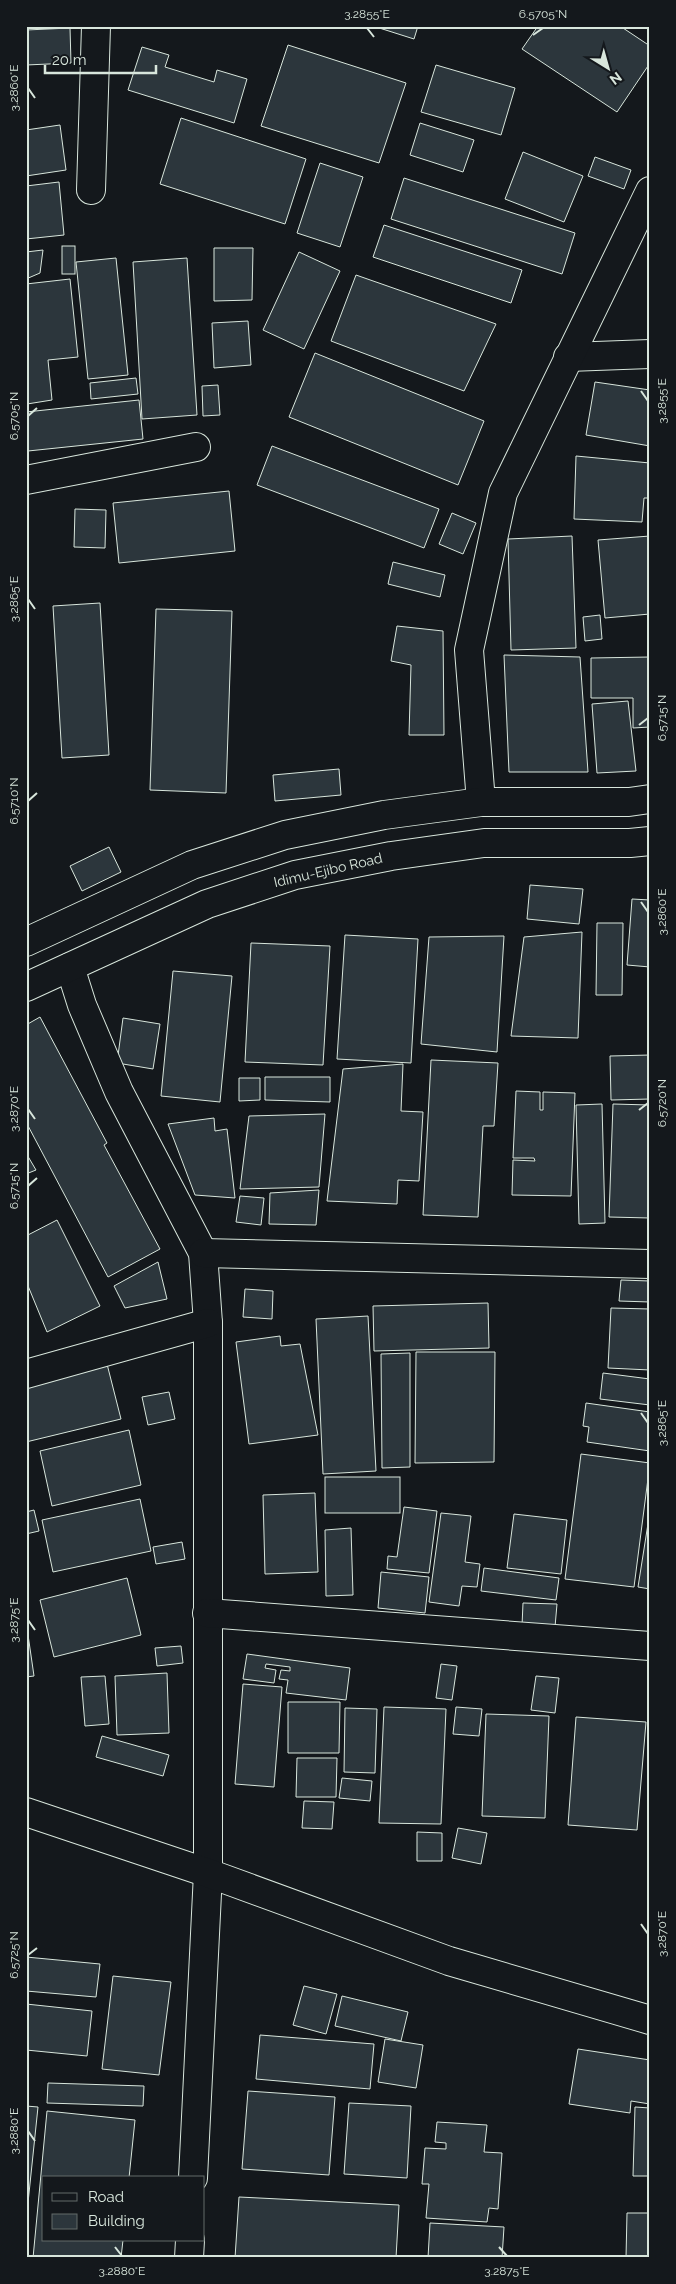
<svg xmlns="http://www.w3.org/2000/svg" width="676" height="2284" font-family="Raleway,sans-serif">
<style>
.building{fill:#2c363c;stroke:#d8e6dc}
.lines{fill:none;stroke-linecap:round;stroke-linejoin:round}
.minor-casing{stroke:#d8e6dc;stroke-width:30}
.secondary-casing{stroke:#d8e6dc;stroke-width:30}
.minor{stroke:#14181c;stroke-width:28}
.secondary{stroke:#14181c;stroke-width:28}
.ticks{fill:none;stroke:#d8e6dc;stroke-width:2}
.labels{text-anchor:middle;stroke-width:4;stroke-linejoin:round;paint-order:stroke}
.street-label{font-size:14px;fill:#d8e6dc;stroke:#14181c}
.neatline{fill:none;stroke:#d8e6dc;stroke-width:2}
.ticks-label{font-size:12px;text-anchor:middle;fill:#d8e6dc}
</style>
<rect width="100%" height="100%" fill="#14181c"/>
<!-- building -->
<g class="building">
<polygon points="373,26 418,26 414,39"/>
<polygon points="538,26 620,26 650,46 650,63 617,112 522,49"/>
<polygon points="70,28 71,63 26,65 26,30"/>
<polygon points="288,45 406,83 379,163 261,126"/>
<polygon points="142,47 169,55 165,67 214,82 217,70 247,79 234,123 128,90"/>
<polygon points="436,65 515,88 501,135 421,112"/>
<polygon points="181,118 306,159 285,224 160,184"/>
<polygon points="420,123 474,140 463,172 410,155"/>
<polygon points="60,125 66,170 26,176 26,130"/>
<polygon points="523,152 583,176 564,222 505,199"/>
<polygon points="595,157 631,170 624,189 588,176"/>
<polygon points="320,163 363,177 340,247 297,233"/>
<polygon points="404,178 575,233 562,274 391,219"/>
<polygon points="59,182 64,235 26,239 26,186"/>
<polygon points="384,225 522,270 511,303 373,257"/>
<rect x="62" y="246" width="13" height="28"/>
<polygon points="214,248 253,248 252,300 214,301"/>
<polygon points="43,250 40,273 26,279 26,252"/>
<polygon points="299,252 340,271 304,349 263,330"/>
<polygon points="116,258 128,375 88,379 76,262"/>
<polygon points="187,258 197,415 142,419 133,262"/>
<polygon points="356,275 496,324 464,391 331,341"/>
<polygon points="70,279 78,357 48,360 52,400 27,404 26,284"/>
<polygon points="248,321 251,365 214,368 212,323"/>
<polygon points="315,353 484,421 458,485 289,417"/>
<polygon points="136,378 138,394 91,399 90,383"/>
<polygon points="595,382 650,390 650,446 586,435"/>
<polygon points="218,385 220,415 203,416 202,386"/>
<polygon points="139,400 143,439 28,451 26,412"/>
<polygon points="272,446 439,509 424,548 257,485"/>
<polygon points="576,456 650,463 650,498 644,498 642,522 574,519"/>
<polygon points="229,491 235,551 119,563 113,503"/>
<polygon points="75,509 106,510 105,548 74,547"/>
<polygon points="452,513 476,523 463,554 439,544"/>
<polygon points="572,536 576,648 511,650 508,539"/>
<polygon points="650,536 650,614 605,618 598,540"/>
<polygon points="393,562 445,575 440,597 388,584"/>
<polygon points="100,603 109,755 62,758 53,606"/>
<polygon points="156,609 232,611 226,793 150,790"/>
<polygon points="600,615 602,639 585,641 583,617"/>
<polygon points="397,626 443,631 444,735 409,735 411,665 391,661"/>
<polygon points="504,655 580,657 588,772 509,772"/>
<polygon points="650,657 650,727 633,728 633,698 591,698 591,658"/>
<polygon points="628,701 636,771 597,773 592,704"/>
<polygon points="339,769 341,795 275,801 273,775"/>
<polygon points="109,847 121,872 82,891 70,866"/>
<polygon points="530,885 583,889 579,924 527,919"/>
<polygon points="632,899 650,900 650,967 627,965"/>
<polygon points="597,923 623,923 622,995 596,995"/>
<polygon points="582,932 578,1038 511,1036 524,937"/>
<polygon points="345,935 418,939 411,1063 337,1059"/>
<polygon points="504,936 497,1052 421,1044 429,937"/>
<polygon points="251,943 330,946 323,1065 245,1062"/>
<polygon points="173,971 232,976 220,1102 161,1096"/>
<polygon points="40,1017 107,1143 104,1145 160,1249 108,1277 26,1122 26,1025"/>
<polygon points="123,1018 160,1024 153,1069 117,1063"/>
<polygon points="650,1055 650,1099 611,1100 610,1056"/>
<polygon points="431,1060 498,1063 494,1126 483,1126 478,1217 423,1215"/>
<polygon points="403,1064 401,1111 423,1112 419,1181 398,1180 397,1204 327,1201 343,1069"/>
<polygon points="265,1077 330,1077 330,1102 265,1100"/>
<polygon points="239,1078 260,1078 260,1100 239,1101"/>
<polygon points="516,1091 540,1092 540,1110 543,1110 543,1092 575,1093 571,1196 512,1195 513,1160 535,1161 534,1158 513,1158"/>
<polygon points="602,1104 605,1223 579,1224 576,1105"/>
<polygon points="613,1104 650,1105 650,1218 609,1217"/>
<polygon points="325,1114 319,1187 240,1189 249,1116"/>
<polygon points="214,1118 215,1131 227,1129 235,1198 195,1195 168,1124"/>
<polygon points="26,1153 36,1170 26,1174"/>
<polygon points="319,1190 316,1225 269,1224 270,1193"/>
<polygon points="240,1196 264,1198 261,1225 236,1222"/>
<polygon points="57,1220 100,1306 47,1332 26,1281 26,1236"/>
<polygon points="158,1262 167,1299 125,1308 114,1286"/>
<polygon points="621,1280 650,1281 650,1302 619,1301"/>
<polygon points="245,1289 273,1291 272,1319 243,1317"/>
<polygon points="488,1303 489,1348 374,1351 373,1306"/>
<polygon points="611,1308 650,1309 650,1370 608,1368"/>
<polygon points="368,1316 376,1471 323,1474 316,1319"/>
<polygon points="280,1336 281,1346 300,1344 318,1435 249,1444 236,1342"/>
<polygon points="416,1352 495,1352 494,1462 415,1463"/>
<polygon points="410,1353 410,1467 382,1468 381,1354"/>
<polygon points="107,1364 121,1419 26,1442 26,1384"/>
<polygon points="603,1373 650,1379 650,1405 600,1399"/>
<polygon points="169,1392 175,1419 148,1425 142,1397"/>
<polygon points="586,1403 650,1412 650,1451 587,1442 589,1427 583,1426"/>
<polygon points="129,1430 141,1485 52,1506 40,1451"/>
<polygon points="581,1454 650,1463 634,1587 565,1579"/>
<rect x="325" y="1477" width="75" height="36"/>
<polygon points="315,1493 318,1572 265,1574 263,1495"/>
<polygon points="140,1499 151,1551 53,1572 42,1520"/>
<polygon points="404,1507 437,1511 429,1573 387,1569 388,1556 397,1557"/>
<polygon points="34,1510 39,1531 26,1534 26,1512"/>
<polygon points="650,1511 650,1589 638,1587"/>
<polygon points="441,1513 471,1516 465,1562 480,1564 477,1587 462,1586 459,1606 429,1602"/>
<polygon points="514,1514 567,1520 561,1574 507,1568"/>
<polygon points="351,1528 353,1595 326,1596 325,1530"/>
<polygon points="182,1542 185,1559 156,1564 153,1547"/>
<polygon points="484,1568 559,1578 556,1600 481,1591"/>
<polygon points="381,1572 429,1577 425,1613 378,1608"/>
<polygon points="127,1578 141,1635 54,1657 40,1600"/>
<polygon points="523,1603 557,1604 555,1627 522,1626"/>
<polygon points="26,1621 34,1676 26,1677"/>
<polygon points="181,1646 183,1663 157,1666 155,1648"/>
<polygon points="247,1654 350,1668 346,1700 286,1693 288,1680 279,1679 281,1670 290,1671 290,1667 266,1664 265,1668 276,1670 274,1683 243,1679"/>
<polygon points="441,1664 457,1666 452,1700 436,1698"/>
<polygon points="167,1673 169,1733 117,1735 115,1676"/>
<polygon points="105,1676 109,1724 85,1726 81,1677"/>
<polygon points="536,1676 559,1678 555,1713 531,1710"/>
<polygon points="243,1684 282,1687 274,1787 235,1784"/>
<polygon points="288,1702 340,1702 339,1753 288,1753"/>
<polygon points="384,1707 446,1709 441,1824 379,1823"/>
<polygon points="456,1707 482,1709 479,1736 453,1734"/>
<polygon points="345,1708 377,1709 375,1773 344,1772"/>
<polygon points="486,1714 549,1716 545,1818 482,1816"/>
<polygon points="576,1717 646,1722 637,1830 568,1825"/>
<polygon points="102,1736 169,1755 163,1776 96,1757"/>
<polygon points="297,1758 337,1758 336,1797 296,1797"/>
<polygon points="342,1778 372,1781 370,1801 339,1798"/>
<polygon points="304,1801 334,1802 332,1829 302,1828"/>
<polygon points="458,1828 487,1833 481,1864 452,1858"/>
<polygon points="417,1832 442,1833 442,1861 417,1861"/>
<polygon points="26,1957 100,1964 96,1997 26,1991"/>
<polygon points="113,1976 171,1982 159,2075 102,2069"/>
<polygon points="304,1986 337,1994 326,2034 293,2025"/>
<polygon points="342,1996 408,2012 401,2041 335,2026"/>
<polygon points="26,2004 92,2011 87,2056 26,2050"/>
<polygon points="260,2035 374,2044 370,2089 256,2079"/>
<polygon points="385,2039 423,2045 416,2088 378,2082"/>
<polygon points="578,2049 650,2060 650,2104 631,2101 630,2113 569,2104"/>
<polygon points="48,2083 144,2086 143,2106 47,2103"/>
<polygon points="248,2091 335,2097 329,2175 242,2169"/>
<polygon points="349,2103 411,2106 407,2178 344,2174"/>
<polygon points="26,2106 38,2107 26,2222"/>
<polygon points="635,2107 650,2108 650,2176 633,2176"/>
<polygon points="47,2111 135,2120 129,2178 44,2178 44,2240 123,2240 121,2258 33,2258"/>
<polygon points="437,2122 487,2125 484,2152 502,2153 498,2209 489,2208 487,2222 426,2218 429,2184 422,2184 425,2148 446,2149 446,2143 435,2142"/>
<polygon points="239,2197 399,2205 396,2258 235,2258"/>
<polygon points="627,2213 650,2213 650,2258 626,2258"/>
<polygon points="430,2223 504,2227 502,2258 428,2258"/>
</g>
<g class="lines">
<!-- minor casing -->
<g class="minor-casing">
<g id="minor">
<polyline points="91,190 96,26"/>
<polyline points="568,357 650,354"/>
<polyline points="26,480 196,447"/>
<polyline points="481,802 469,650 503,493 650,191"/>
<polyline points="70,967 82,1005 119,1092 203,1253 208,1323 208,1873 193,2178"/>
<polyline points="203,1253 650,1264"/>
<polyline points="26,1374 208,1323"/>
<polyline points="207,1613 650,1646"/>
<polyline points="26,1812 208,1873 449,1961 650,2020"/>
<polyline points="189,2258 190,2240"/>
</g>
</g>
<!-- secondary casing -->
<g class="secondary-casing">
<g id="secondary">
<polyline points="26,942 192,865 285,835 384,815 481,802 629,802 650,799"/>
<polyline points="26,987 207,904 295,875 391,856 484,843 630,843 650,841"/>
</g>
</g>
<!-- minor -->
<use href="#minor" class="minor"/>
<!-- secondary -->
<use href="#secondary" class="secondary"/>
</g>
<!-- ticks -->
<path class="ticks" d="M367 28 374 37M533 35 543 28M28 88 35 98M641 391 648 401M28 416 37 408M28 599 35 609M639 725 648 718M28 801 37 793M641 902 648 912M28 1109 35 1119M639 1110 648 1103M28 1186 37 1178M641 1413 648 1423M28 1620 35 1630M641 1924 648 1934M28 1955 37 1948M28 2131 35 2141M115 2247 122 2256M499 2247 507 2256"/>
<g class="labels">
<!-- street labels -->
<g class="street-label">
<text transform="translate(328 870) rotate(-13)" y="5">Idimu-Ejibo Road</text>
</g>
</g>
<!-- border -->
<rect width="676" height="2284" fill="none" stroke="#14181c" stroke-width="55"/>
<!-- legend -->
<rect x="42" y="2176" width="162" height="65" fill="#14181c" stroke="#626a69"/>
<rect x="52" y="2193" width="25" height="8" fill="#14181c" stroke="#626a69"/>
<text x="88" y="2202" font-size="15" fill="#d8e6dc">Road</text>
<rect x="52" y="2214" width="25" height="15" fill="#2c363c" stroke="#626a69"/>
<text x="88" y="2226" font-size="15" fill="#d8e6dc">Building</text>
<!-- north arrow -->
<g transform="translate(608 68) rotate(143)" stroke="#14181c" stroke-width="4" paint-order="stroke">
<path d="M0-4L9 19L0 12L-9 19Z" fill="#d8e6dc"/>
<text y="-8" font-size="14" font-weight="bold" text-anchor="middle" fill="#d8e6dc">N</text>
</g>
<!-- scale -->
<path d="M45 65v8h111v-8" fill="none" stroke="#d8e6dc" stroke-width="2.5"/>
<text x="52" y="65" font-size="15" fill="#d8e6dc" stroke="#14181c" stroke-width="4" paint-order="stroke">20 m</text>
<rect x="28" y="28" width="620" height="2228" class="neatline"/>
<g class="ticks-label">
<text x="367" y="18">3.2855°E</text>
<text x="543" y="18">6.5705°N</text>
<text transform="translate(14 88) rotate(-90)" y="4">3.2860°E</text>
<text transform="translate(662 401) rotate(-90)" y="4">3.2855°E</text>
<text transform="translate(14 416) rotate(-90)" y="4">6.5705°N</text>
<text transform="translate(14 599) rotate(-90)" y="4">3.2865°E</text>
<text transform="translate(662 718) rotate(-90)" y="4">6.5715°N</text>
<text transform="translate(14 801) rotate(-90)" y="4">6.5710°N</text>
<text transform="translate(662 912) rotate(-90)" y="4">3.2860°E</text>
<text transform="translate(662 1103) rotate(-90)" y="4">6.5720°N</text>
<text transform="translate(14 1109) rotate(-90)" y="4">3.2870°E</text>
<text transform="translate(14 1186) rotate(-90)" y="4">6.5715°N</text>
<text transform="translate(662 1423) rotate(-90)" y="4">3.2865°E</text>
<text transform="translate(14 1620) rotate(-90)" y="4">3.2875°E</text>
<text transform="translate(662 1934) rotate(-90)" y="4">3.2870°E</text>
<text transform="translate(14 1955) rotate(-90)" y="4">6.5725°N</text>
<text transform="translate(14 2131) rotate(-90)" y="4">3.2880°E</text>
<text x="122" y="2275">3.2880°E</text>
<text x="507" y="2275">3.2875°E</text>
</g>
</svg>
